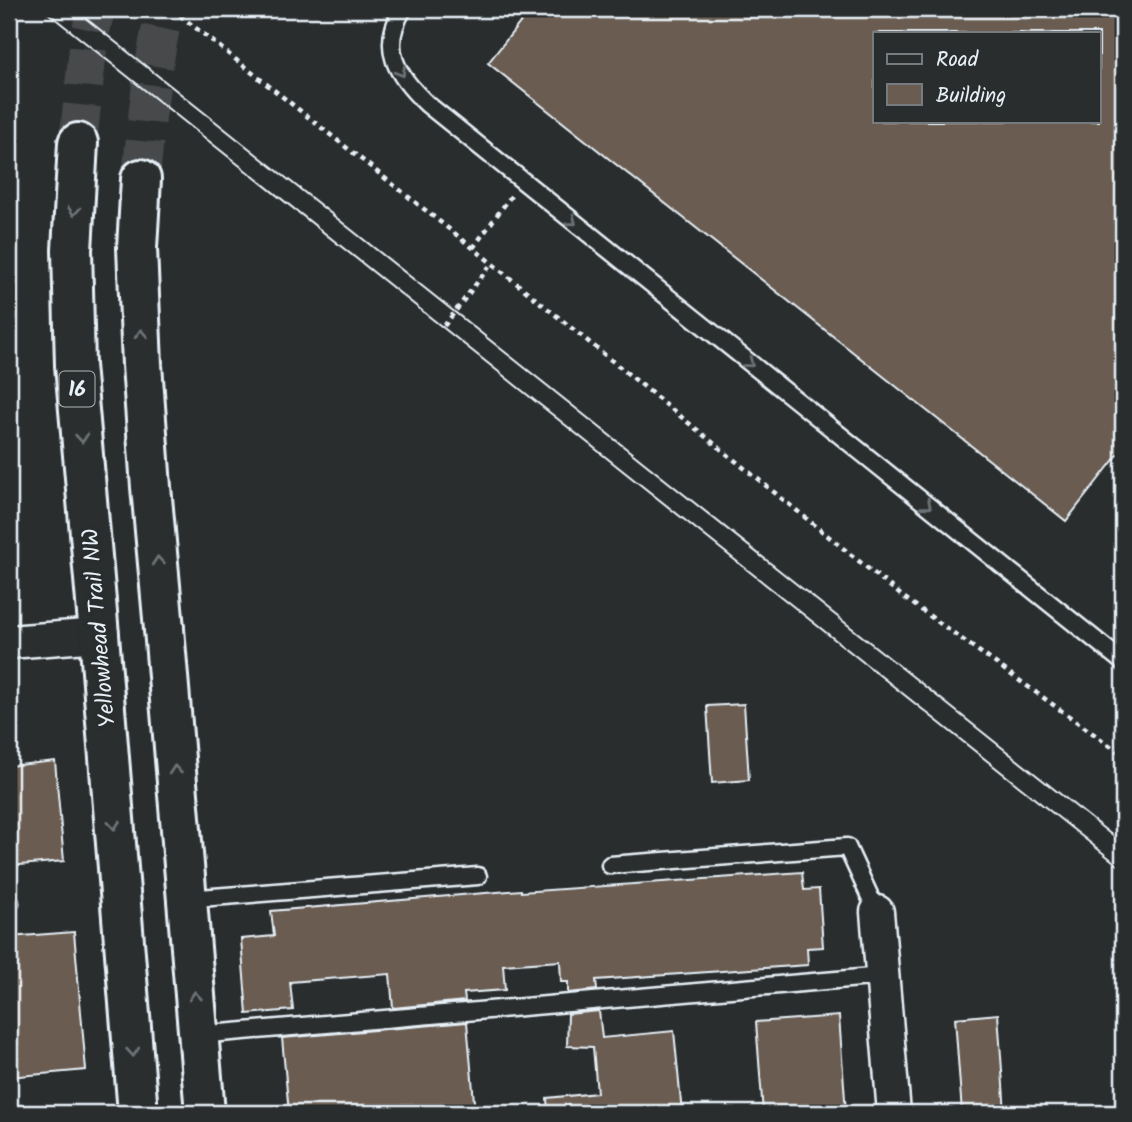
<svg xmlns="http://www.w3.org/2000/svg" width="1132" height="1122" font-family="Kalam,sans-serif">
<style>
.building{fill:#6a5c51;stroke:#e8f1f8;stroke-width:2;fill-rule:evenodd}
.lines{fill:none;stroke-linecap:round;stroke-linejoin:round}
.motorway-tunnel{stroke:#464a4c;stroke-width:38;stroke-dasharray:38 19;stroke-linecap:butt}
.service-casing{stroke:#e8f1f8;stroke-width:21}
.minor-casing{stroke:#e8f1f8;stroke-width:37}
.trunk-casing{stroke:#e8f1f8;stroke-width:44}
.motorway-casing{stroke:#e8f1f8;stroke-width:44}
.path{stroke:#e8f1f8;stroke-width:4.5;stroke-dasharray:5 5;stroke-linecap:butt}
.service{stroke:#2a2d2e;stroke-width:16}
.minor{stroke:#2a2d2e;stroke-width:32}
.trunk{stroke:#2a2d2e;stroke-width:38}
.motorway{stroke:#2a2d2e;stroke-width:38}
.tram{stroke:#e8f1f8;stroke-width:2}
.oneway{stroke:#6c7275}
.labels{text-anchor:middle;stroke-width:7;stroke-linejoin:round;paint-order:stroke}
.shield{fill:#2a2d2e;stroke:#afb6bb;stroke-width:2}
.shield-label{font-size:21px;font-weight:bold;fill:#e8f1f8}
.street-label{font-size:23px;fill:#e8f1f8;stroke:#2a2d2e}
</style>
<rect width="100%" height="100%" fill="#2a2d2e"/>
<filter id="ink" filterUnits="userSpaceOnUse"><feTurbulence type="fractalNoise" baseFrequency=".0143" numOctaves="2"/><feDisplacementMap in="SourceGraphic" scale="14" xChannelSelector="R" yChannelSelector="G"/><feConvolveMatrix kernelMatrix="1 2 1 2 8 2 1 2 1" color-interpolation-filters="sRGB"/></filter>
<g filter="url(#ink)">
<!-- building -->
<g class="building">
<path d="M531 9H1123V448L1066 521 488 63ZM875 33H1099V121H875Z"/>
<polygon points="744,704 749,780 712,783 707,706"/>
<polygon points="55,761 64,861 9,866 9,766"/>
<polygon points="802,872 804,890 819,889 823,947 807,948 808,965 596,980 597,990 568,993 568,982 561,982 560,961 503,965 505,990 464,993 465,1001 393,1008 390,974 290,982 293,1010 247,1014 241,939 274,936 271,911 521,890 521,892"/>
<polygon points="74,932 86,1070 9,1077 9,937"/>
<polygon points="599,1011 602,1038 674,1031 682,1113 548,1113 547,1098 597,1093 593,1047 567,1046 568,1014"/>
<polygon points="998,1014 1005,1113 962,1113 955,1018"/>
<polygon points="839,1016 846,1113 763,1113 756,1022"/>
<polygon points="467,1022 475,1113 289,1113 282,1038"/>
</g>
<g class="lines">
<!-- motorway-tunnel -->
<g class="motorway-tunnel">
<polyline points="78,143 89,39 96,9"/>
<path d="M141 179C146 121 152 65 165 9"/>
</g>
<!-- service casing -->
<g class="service-casing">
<g id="service">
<path d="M403 9C379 48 397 76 427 104L1123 662"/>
<polyline points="610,865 847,847 877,912"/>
<polyline points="187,899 478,876"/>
<polyline points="9,903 10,903"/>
<polyline points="198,1035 883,976"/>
</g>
</g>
<!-- minor casing -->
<g class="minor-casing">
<g id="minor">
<polyline points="9,642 99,635"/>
<polyline points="877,912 894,1113"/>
</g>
</g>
<!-- trunk casing -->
<g class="trunk-casing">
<g id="trunk">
<polyline points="164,629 205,1113"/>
<polyline points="99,635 138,1113"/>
</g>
</g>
<!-- motorway casing -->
<g class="motorway-casing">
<g id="motorway">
<polyline points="78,143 72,250 75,365 99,635"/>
<polyline points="141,179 137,248 142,365 151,487 164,629"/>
</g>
</g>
<!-- path -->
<g class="path">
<polyline points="172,9 473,248 902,596 1123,755"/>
<polyline points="473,248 511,196"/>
<polyline points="444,326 492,263"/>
</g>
<!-- service -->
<use href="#service" class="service"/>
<!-- minor -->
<use href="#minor" class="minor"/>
<!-- trunk -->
<use href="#trunk" class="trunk"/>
<!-- motorway -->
<use href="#motorway" class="motorway"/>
<!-- tram -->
<g class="tram">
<polyline points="43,9 1123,869"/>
<polyline points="74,9 1123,844"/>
</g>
</g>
<!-- one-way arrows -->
<defs><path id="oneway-chevron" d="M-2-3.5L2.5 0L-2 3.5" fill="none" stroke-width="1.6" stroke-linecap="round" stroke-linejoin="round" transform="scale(1.75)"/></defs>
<g class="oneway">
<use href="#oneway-chevron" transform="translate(401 72) rotate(59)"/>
<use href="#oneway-chevron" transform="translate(74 211) rotate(94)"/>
<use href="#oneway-chevron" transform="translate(572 221) rotate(39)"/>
<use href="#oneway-chevron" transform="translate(141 334) rotate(-93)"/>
<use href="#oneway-chevron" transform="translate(749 363) rotate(39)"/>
<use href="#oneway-chevron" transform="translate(82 438) rotate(85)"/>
<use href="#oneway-chevron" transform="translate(927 505) rotate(39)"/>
<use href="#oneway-chevron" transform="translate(158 561) rotate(-95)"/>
<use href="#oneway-chevron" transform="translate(175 770) rotate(-95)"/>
<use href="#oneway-chevron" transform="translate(114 825) rotate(85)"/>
<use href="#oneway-chevron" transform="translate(195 996) rotate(-95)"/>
<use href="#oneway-chevron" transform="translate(133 1052) rotate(85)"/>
</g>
</g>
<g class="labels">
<!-- shield labels -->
<rect class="shield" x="59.5" y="371.5" width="35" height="35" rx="5"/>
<g class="shield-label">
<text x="77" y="396">16</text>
</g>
<!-- street labels -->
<g class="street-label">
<text transform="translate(98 628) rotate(-95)" y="8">Yellowhead Trail NW</text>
</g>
</g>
<!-- margin -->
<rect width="1132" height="1122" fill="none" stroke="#2a2d2e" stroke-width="35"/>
<rect x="18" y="18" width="1097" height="1087" fill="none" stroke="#e8f1f8" stroke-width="2.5" filter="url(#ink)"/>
<!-- legend -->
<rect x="873" y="32" width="228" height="91" fill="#2a2d2e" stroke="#767b7f" stroke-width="2"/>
<rect x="887" y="54" width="35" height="10" fill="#2a2d2e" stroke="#767b7f" stroke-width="2"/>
<text x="936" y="66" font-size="21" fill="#e8f1f8">Road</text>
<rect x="887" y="84" width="35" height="21" fill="#6a5c51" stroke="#767b7f" stroke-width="2"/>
<text x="936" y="102" font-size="21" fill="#e8f1f8">Building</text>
</svg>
